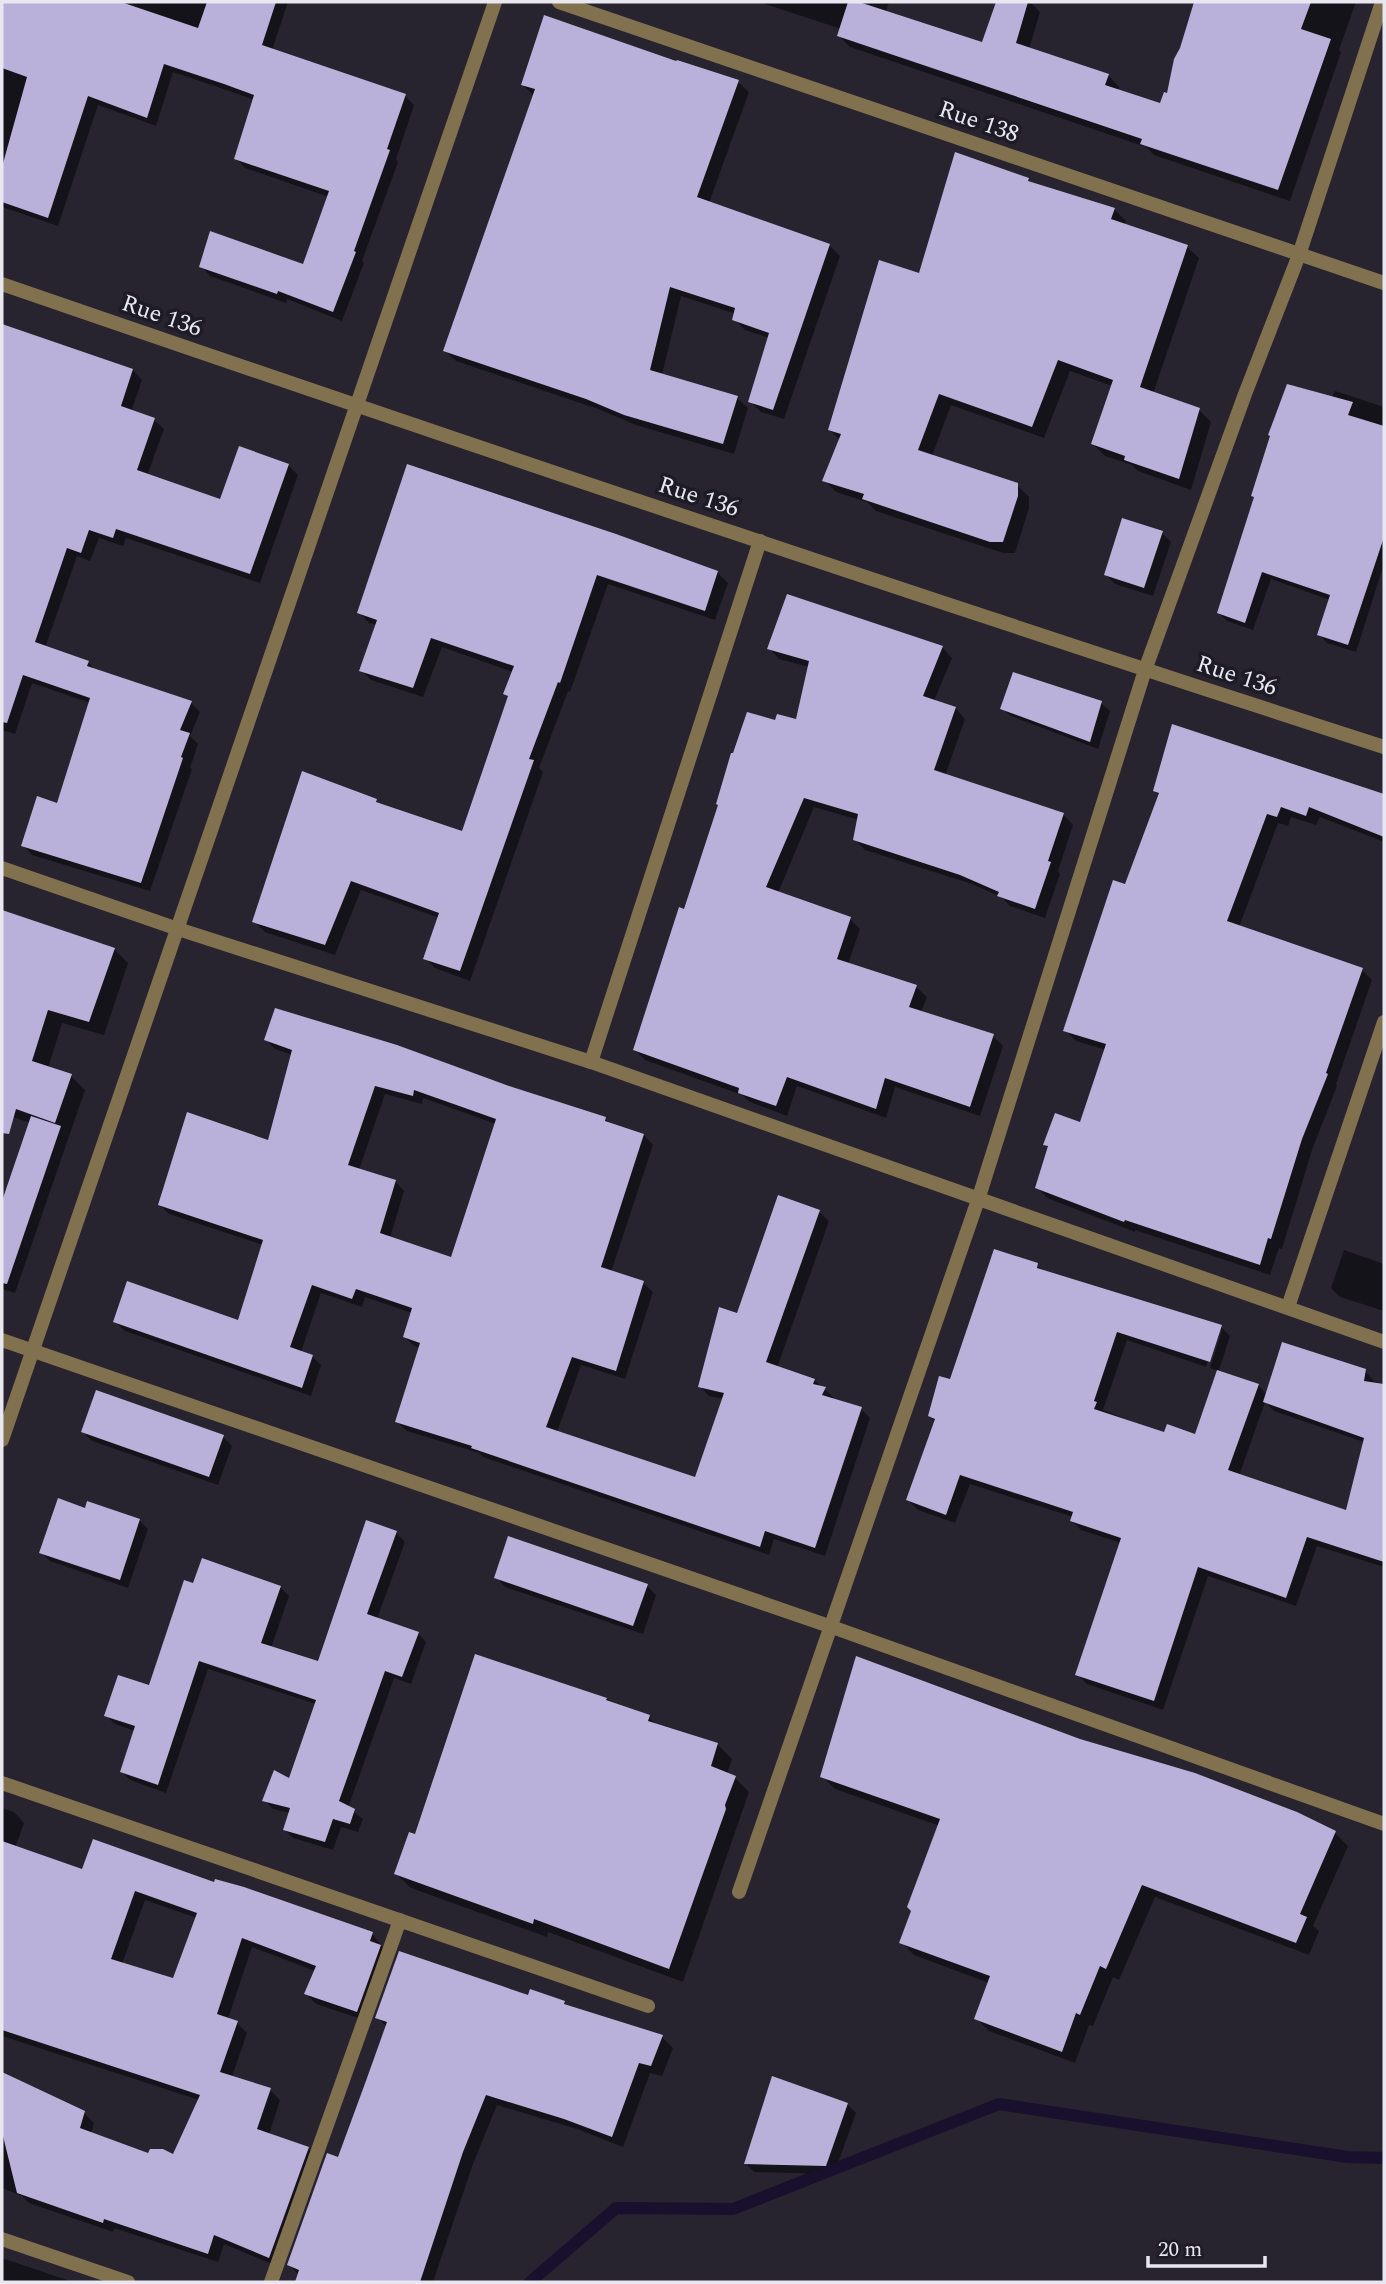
<svg xmlns="http://www.w3.org/2000/svg" width="1386" height="2284" font-family="Spectral,serif">
<style>
.shadow{fill:#0007;fill-rule:evenodd}
.lines{fill:none;stroke-linecap:round;stroke-linejoin:round}
.stream{stroke:#19102e;stroke-width:12}
.building{fill:#b9b1da;fill-rule:evenodd}
.minor{stroke:#82714f;stroke-width:14}
.labels{text-anchor:middle;stroke-width:7;stroke-linejoin:round;paint-order:stroke}
.street-label{font-size:24px;fill:#e9e8f0;stroke:#1d1b26}
</style>
<rect width="100%" height="100%" fill="#272430"/>
<!-- shadow -->
<g class="shadow">
<polygon points="2,2 288,2 272,50 405,96 414,105 396,159 398,162 362,261 364,263 342,321 287,299 286,303 210,276 201,266 304,266 329,197 245,168 236,158 254,100 235,93 173,72 156,126 98,105 58,226 2,207"/>
<polygon points="759,2 889,2 886,12 984,44 997,2 1030,2 1040,12 1029,49 1108,75 1119,87 1118,91 1161,105 1169,95 1196,2 1356,2 1339,50 1341,52 1290,201 1154,155 1146,147 850,47 839,36 841,29"/>
<polygon points="678,62 738,82 749,92 709,203 829,245 840,256 784,419 761,412 750,401 769,338 745,330 734,319 736,314 681,296 662,375 737,398 748,408 734,454 636,425 598,409 456,361 445,351 534,96 523,85"/>
<polygon points="1028,180 1033,185 1114,209 1126,221 1124,225 1187,247 1199,258 1153,394 1199,410 1211,422 1191,490 1138,471 1132,465 1105,456 1093,444 1112,386 1070,371 1044,438 951,405 932,456 1017,485 1029,497 1029,508 1015,553 1003,553 876,511 867,502 836,492 824,480 840,440 830,430 920,275"/>
<polygon points="2,325 133,370 142,380 131,412 154,420 164,429 147,476 221,501 288,465 298,475 260,583 126,538 123,546 99,538 90,561 77,556 45,648 88,662 96,671 191,703 200,712 190,736 198,744 190,768 192,769 150,891 32,855 23,845 59,805 90,703 32,683 15,734 2,730"/>
<polygon points="1335,391 1384,407 1384,564 1356,652 1327,643 1319,634 1330,600 1271,579 1253,630 1227,621 1219,613"/>
<polygon points="408,466 717,572 728,583 715,620 608,584 570,692 568,691 539,768 543,772 470,981 435,968 425,958 439,918 361,890 335,955 265,932 254,921 376,801 380,805 463,833 509,698 505,694 513,672 442,647 423,697 371,680 361,670 377,625 369,623 359,612"/>
<polygon points="1162,533 1171,542 1153,596 1115,584 1106,575"/>
<polygon points="942,647 952,658 934,701 955,708 965,719 945,776 1063,814 1073,825 1058,871 1060,874 1045,918 1010,906 1001,897 972,884 865,850 854,839 859,820 814,807 778,893 850,919 860,929 848,964 916,987 927,997 921,1012 993,1036 1003,1046 980,1116 895,1087 886,1118 797,1086 787,1116 750,1102 742,1095 645,1060 635,1050 686,911 777,722 798,721 809,667 779,659 769,648"/>
<polygon points="1101,703 1110,711 1098,749 1011,716 1002,708"/>
<polygon points="1173,726 1384,796 1384,842 1320,817 1316,825 1291,817 1288,826 1278,823 1239,927 1362,970 1372,980 1336,1084 1337,1086 1312,1150 1282,1249 1279,1248 1270,1275 1135,1230 1135,1232 1047,1198 1037,1187 1049,1148 1045,1144 1081,1124 1106,1050 1076,1041 1065,1030 1126,886 1160,796 1155,791"/>
<polygon points="2,935 16,940 114,949 128,963 104,1035 62,1023 48,1068 71,1076 85,1090 15,1293 2,1289 2,1206 30,1123 2,1113"/>
<path d="M266 1040 509 1088 605 1119 612 1125 644 1135 653 1145 611 1272 643 1283 653 1292 625 1379 581 1365 557 1432 696 1479 724 1399 709 1396 700 1386 738 1315 819 1212 829 1221 777 1368 814 1380 834 1398 833 1400 861 1409 870 1418 825 1556 774 1539 769 1555 483 1457 479 1453 407 1431 397 1422 420 1348 414 1346 405 1337 412 1313 365 1297 362 1307 321 1293 301 1352 312 1356 321 1365 311 1396 125 1331 115 1322H239L263 1245 169 1214 160 1205 270 1142 292 1055 275 1049ZM385 1094 422 1104 423 1098 496 1124 453 1259 390 1238 404 1191 395 1181 359 1170Z"/>
<polygon points="1344,1250 1384,1264 1384,1311 1340,1297 1331,1288"/>
<path d="M1037 1265 1044 1272 1221 1327 1230 1336 1218 1373 1258 1385 1267 1395 1365 1371 1374 1381 1384 1384V1449L1274 1411 1265 1402 1239 1476 1347 1512 1355 1483 1384 1492V1567L1317 1546 1296 1606 1208 1576 1163 1710 1087 1684 1077 1674 1121 1543 1081 1530 1072 1521 1073 1517 970 1484 955 1523 918 1510 908 1500 936 1422 929 1416 952 1381ZM1218 1330H1222L1210 1368 1219 1371 1196 1436 1165 1435 1103 1410 1127 1340 1206 1367Z"/>
<polygon points="83,1432 223,1437 232,1446 218,1485 92,1441"/>
<polygon points="88,1503 140,1521 148,1529 128,1588 50,1561 41,1552 86,1510"/>
<polygon points="396,1533 405,1542 377,1619 418,1633 426,1642 411,1684 394,1678 348,1808 363,1819 358,1832 341,1827 333,1850 293,1838 285,1830 290,1813 273,1809 264,1800 290,1780 316,1704 208,1669 166,1793 130,1780 122,1772 135,1731 115,1724 106,1715 150,1687 194,1586 280,1587 289,1596 271,1648 319,1663"/>
<polygon points="496,1577 647,1586 656,1595 643,1634 505,1587"/>
<polygon points="606,1699 649,1717 658,1726 718,1745 732,1759 727,1774 735,1778 749,1792 683,1982 548,1932 547,1937 411,1888 396,1874 416,1836"/>
<polygon points="1079,1741 1296,1814 1335,1833 1348,1846 1313,1926 1319,1931 1309,1955 1155,1897 1119,1980 1113,1977 1093,2026 1089,2025 1075,2063 989,2031 976,2018 989,1983 914,1955 901,1942 940,1826 835,1789 822,1776"/>
<polygon points="2,1808 14,1812 24,1823 11,1859 2,1856"/>
<path d="M83 1871 215 1884 372 1934 390 1956 367 2021 316 2004 306 1994 315 1971 252 1947 228 2019 237 2023 247 2033 232 2077 270 2090 280 2100 269 2135 308 2148 318 2158 279 2267 224 2244 218 2262 114 2228 113 2232 29 2203 22 2196 2 2188V2074L84 2113 94 2123 91 2134 149 2155 174 2156 199 2100 2 2036V1946L12 1950ZM145 1900 197 1918 174 1980 122 1964Z"/>
<polygon points="531,1991 564,2003 570,2008 662,2037 673,2048 662,2076 650,2073 623,2147 577,2129 497,2105 473,2164 433,2282 297,2282 299,2275 289,2265 339,2159 387,2027 377,2017 529,1997"/>
<polygon points="847,2104 856,2113 834,2174 754,2172 746,2164"/>
<polygon points="2,2258 73,2282 2,2282"/>
</g>
<g class="lines">
<!-- stream -->
<polyline class="stream" points="530,2282 616,2208 733,2209 999,2104 1348,2157 1384,2158"/>
</g>
<!-- building -->
<g class="building">
<polygon points="2,2 121,2 198,28 207,2 276,2 262,45 406,94 387,149 390,150 354,251 356,252 333,312 278,291 277,294 199,267 210,231 303,264 329,191 234,159 254,95 224,84 164,64 147,118 88,96 48,218 2,202 2,167 27,77 2,68"/>
<polygon points="848,2 859,2 982,42 996,2 1028,2 1016,43 1109,74 1105,85 1160,103 1164,92 1167,93 1174,59 1180,48 1194,2 1311,2 1301,29 1331,39 1278,190 1140,144 1142,139 837,36"/>
<polygon points="544,15 676,61 677,60 739,80 697,197 830,244 773,410 748,402 769,333 732,320 735,308 670,287 650,370 738,396 723,444 624,415 586,399 443,351 535,89 521,85"/>
<polygon points="955,152 1029,178 1028,181 1115,208 1111,219 1188,245 1140,387 1200,408 1179,479 1124,460 1125,456 1091,444 1113,380 1058,360 1032,427 939,394 918,450 1018,483 1018,496 1003,542 990,542 862,499 864,494 822,481 841,434 828,430 879,260 919,273"/>
<polygon points="2,324 133,369 121,406 155,418 137,470 220,499 239,446 289,464 250,574 116,529 113,538 89,530 81,553 67,548 35,642 89,661 87,666 192,701 180,730 190,733 181,757 183,758 141,883 21,846 37,796 57,803 90,698 23,675 7,723 2,722"/>
<polygon points="1287,384 1353,402 1348,415 1384,426 1384,537 1348,645 1317,635 1330,595 1262,572 1245,623 1217,613 1254,497 1251,496 1270,436 1268,435"/>
<polygon points="407,464 616,534 718,571 705,611 597,575 560,683 558,682 529,759 534,760 460,971 423,959 439,913 351,881 325,945 252,922 302,771 377,799 376,802 462,831 508,696 503,694 514,666 431,638 413,688 359,671 377,620 357,613"/>
<polygon points="1122,518 1163,531 1144,588 1104,575"/>
<polygon points="787,594 943,646 923,696 956,707 934,770 1064,813 1048,861 1051,862 1035,909 997,896 999,892 960,875 853,840 858,814 804,798 766,887 851,917 837,959 917,985 909,1007 994,1034 970,1107 885,1078 876,1109 787,1077 776,1106 738,1093 739,1088 633,1050 679,907 684,909 718,805 716,804 731,753 733,753 747,712 775,720 777,714 796,719 809,661 767,649"/>
<polygon points="1013,672 1102,701 1090,742 1000,709"/>
<polygon points="1172,724 1384,794 1384,837 1309,807 1306,816 1281,807 1277,817 1267,814 1227,921 1363,968 1326,1073 1328,1074 1302,1139 1271,1239 1268,1238 1260,1265 1125,1220 1124,1222 1035,1188 1048,1146 1043,1145 1055,1113 1080,1122 1106,1044 1063,1031 1113,880 1125,884 1159,793 1153,791"/>
<polygon points="2,910 115,948 89,1022 48,1010 32,1061 72,1074 55,1123 16,1109 9,1134 2,1133"/>
<path d="M275 1008 397 1045 509 1086 606 1117 605 1121 644 1134 601 1267 644 1281 616 1371 572 1357 546 1427 695 1477 724 1393 698 1387 719 1307 737 1313 778 1195 820 1210 766 1362 815 1379 813 1384 826 1387 822 1395 862 1407 815 1548 765 1531 760 1547 471 1448 472 1446 395 1422 420 1343 403 1337 412 1308 356 1289 352 1299 312 1285 290 1347 313 1355 302 1388 113 1322 127 1281 238 1320 263 1240 158 1205 187 1112 268 1140 292 1050 264 1040ZM375 1086 413 1096 414 1090 496 1119 451 1257 380 1233 396 1180 348 1165Z"/>
<polygon points="31,1116 61,1126 7,1284 2,1283 2,1201"/>
<polygon points="994,1249 1038,1263 1037,1268 1222,1325 1210,1362 1117,1332 1094,1401 1097,1402 1094,1409 1164,1432 1167,1424 1195,1434 1217,1370 1259,1384 1228,1470 1346,1510 1364,1438 1263,1402 1282,1342 1366,1369 1364,1381 1384,1384 1384,1562 1307,1537 1286,1598 1198,1567 1154,1701 1075,1675 1121,1538 1070,1521 1073,1512 960,1475 946,1515 906,1500 935,1419 928,1416 939,1376 950,1379"/>
<polygon points="96,1390 224,1435 209,1477 81,1432"/>
<polygon points="58,1498 85,1508 87,1501 140,1519 120,1580 39,1553"/>
<polygon points="366,1520 397,1531 367,1614 419,1632 402,1677 385,1671 339,1801 355,1809 350,1824 333,1819 325,1842 283,1830 290,1808 262,1801 274,1770 289,1778 316,1700 199,1661 158,1785 120,1772 135,1726 104,1716 118,1675 149,1685 184,1580 193,1583 202,1558 281,1586 261,1643 318,1661"/>
<polygon points="508,1536 648,1584 633,1626 494,1578"/>
<polygon points="475,1654 607,1698 606,1700 650,1715 648,1721 718,1743 711,1766 736,1776 725,1805 726,1809 669,1969 534,1919 533,1924 394,1874 409,1832 415,1834"/>
<polygon points="856,1656 1080,1739 1195,1773 1297,1812 1336,1831 1300,1914 1307,1917 1296,1943 1142,1885 1106,1969 1100,1966 1080,2015 1076,2013 1062,2052 974,2019 990,1976 899,1943 911,1911 907,1907 940,1819 820,1777"/>
<path d="M93 1839 214 1882 215 1879 244 1887 373 1932 370 1941 381 1945 357 2012 304 1994 316 1966 242 1938 217 2014 238 2021 220 2072 271 2088 257 2129 309 2147 269 2258 214 2235 208 2254 104 2219 103 2223 17 2193 2 2132V2072L85 2111 80 2128 148 2153 150 2149H163L173 2154 200 2095 2 2030V1841L82 1869ZM135 1891 197 1913 173 1978 111 1959Z"/>
<polygon points="399,1951 528,1995 530,1989 565,2001 564,2004 663,2035 651,2066 639,2063 612,2137 564,2119 486,2095 463,2152 420,2282 295,2282 299,2270 287,2265 327,2153 338,2157 367,2078 387,2022 375,2018"/>
<polygon points="772,2076 848,2103 826,2166 744,2164"/>
</g>
<g class="lines">
<!-- minor -->
<g class="minor">
<polyline points="559,2 1384,283"/>
<path d="M2 284C461 442 922 598 1384 747"/>
<polyline points="2,868 178,929 591,1062 1384,1342"/>
<polyline points="591,1062 760,541"/>
<polyline points="1288,1307 1384,1022"/>
<polyline points="2,1340 832,1627 1384,1824"/>
<polyline points="2,1440 495,2"/>
<polyline points="2,1783 648,2006"/>
<polyline points="739,1892 978,1200 1145,670 1245,394 1299,255 1382,2"/>
<polyline points="2,2239 128,2282"/>
<polyline points="271,2282 400,1920"/>
</g>
</g>
<g class="labels">
<!-- street labels -->
<g class="street-label">
<text transform="translate(979 121) rotate(19)" y="8">Rue 138</text>
<text transform="translate(162 315) rotate(19)" y="8">Rue 136</text>
<text transform="translate(699 496) rotate(18)" y="8">Rue 136</text>
<text transform="translate(1237 675) rotate(18)" y="8">Rue 136</text>
</g>
</g>
<!-- border -->
<rect width="1386" height="2284" fill="none" stroke="#e9e8f0" stroke-width="7"/>
<!-- scale -->
<path d="M1148 2256v10h117v-10" fill="none" stroke="#e9e8f0" stroke-width="3.5"/>
<text x="1158" y="2256" font-size="21" fill="#e9e8f0" stroke="#1d1b26" stroke-width="5" paint-order="stroke">20 m</text>
</svg>
